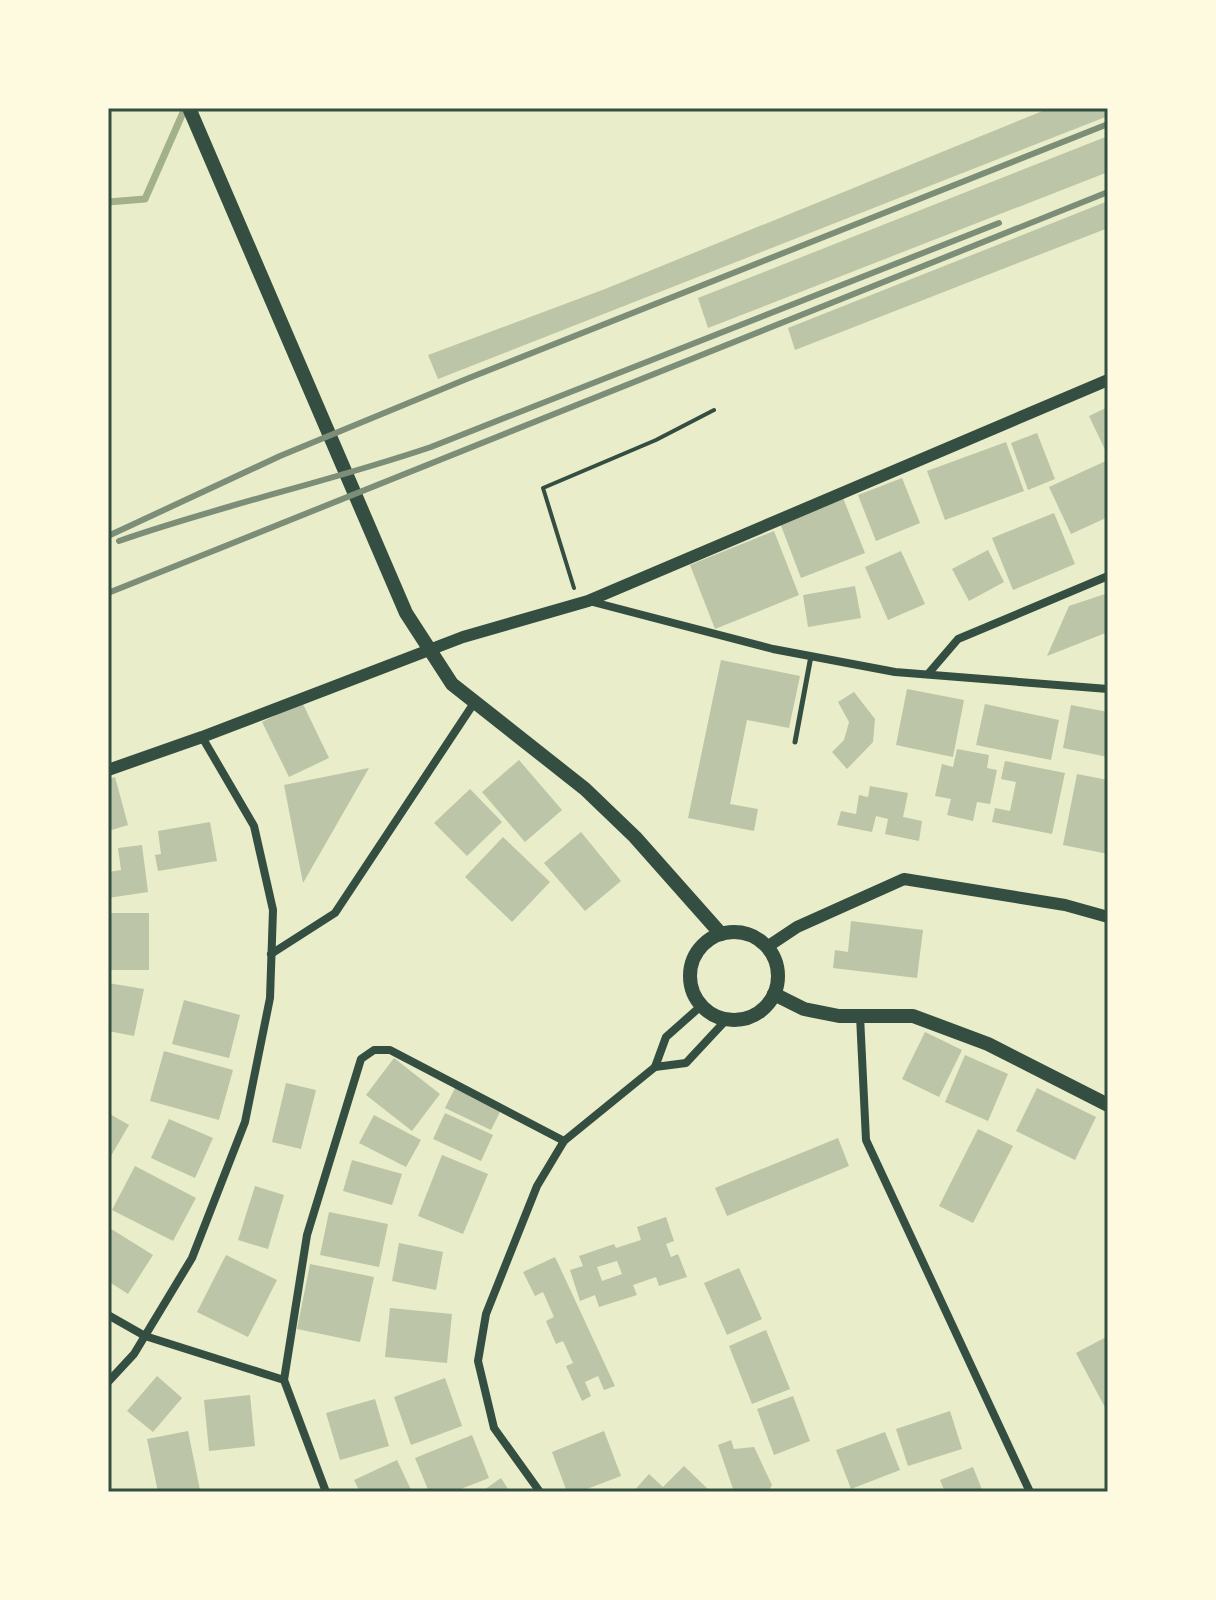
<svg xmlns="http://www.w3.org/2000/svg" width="1216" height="1600" font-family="Figtree,sans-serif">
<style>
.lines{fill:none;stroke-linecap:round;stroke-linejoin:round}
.stream{stroke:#a3b18a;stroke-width:7}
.building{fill:#bcc5a7;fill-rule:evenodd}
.path{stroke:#344e41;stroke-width:4}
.service{stroke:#344e41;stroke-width:5}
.minor{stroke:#344e41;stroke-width:8}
.tertiary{stroke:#344e41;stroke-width:12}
.secondary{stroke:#344e41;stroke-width:14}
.rail{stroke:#7c8e77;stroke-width:6}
.neatline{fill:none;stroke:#344e41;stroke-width:3}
</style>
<rect width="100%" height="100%" fill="#e9edc9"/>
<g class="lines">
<!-- stream -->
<polyline class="stream" points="108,202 145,199 185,108"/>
</g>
<!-- building -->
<g class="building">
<polygon points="1050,108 1108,108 1108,116 438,379 428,355 605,289"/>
<polygon points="1108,136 1108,172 708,328 698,298"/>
<polygon points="1108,201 1108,228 795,350 788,328"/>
<polygon points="1108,407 1108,456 1089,416"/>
<polygon points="1037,433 1055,479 1028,490 1011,443"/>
<polygon points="1006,442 1024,491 945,520 927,471"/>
<polygon points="1108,460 1108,517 1071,534 1049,487"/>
<polygon points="902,478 920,523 876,541 858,495"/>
<polygon points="843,498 865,553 801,578 780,523"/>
<polygon points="1054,513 1075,564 1013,590 992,538"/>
<polygon points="774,531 799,595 715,629 690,565"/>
<polygon points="988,550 1004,582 969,601 952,569"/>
<polygon points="901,551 925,604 888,620 865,567"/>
<polygon points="855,586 861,618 808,627 803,595"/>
<polygon points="1108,593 1108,632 1047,656 1069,606"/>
<polygon points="721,660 800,676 789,728 747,720 730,804 758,809 754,831 688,818"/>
<polygon points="907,689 964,700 953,757 896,745"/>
<polygon points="854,692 875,719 873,742 847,769 832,752 844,740 849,722 838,702"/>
<polygon points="302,702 329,758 289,777 262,722"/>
<polygon points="985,704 1059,720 1051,760 976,745"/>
<polygon points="1071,705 1108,712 1108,757 1063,748"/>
<polygon points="957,749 989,755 987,768 997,770 990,804 977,802 973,821 947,815 951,799 935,796 942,764 953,767"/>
<polygon points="519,760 562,810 525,842 482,792"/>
<polygon points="1005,761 1065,773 1052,834 992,822 995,808 1010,811 1016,782 1001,779"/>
<polygon points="369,768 303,883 284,785"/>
<polygon points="1077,774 1108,780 1108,854 1063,845"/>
<polygon points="115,777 128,825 108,831 108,779"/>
<polygon points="870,786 908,793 903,817 922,821 919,841 885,834 888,819 876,816 872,832 837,825 841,811 856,814 859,795 868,797"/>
<polygon points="470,789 502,822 467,856 434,823"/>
<polygon points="210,822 217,861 158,871 155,855 161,854 158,831"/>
<polygon points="581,832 621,881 585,911 544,863"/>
<polygon points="503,837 550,882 512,922 465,877"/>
<polygon points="142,845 148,892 108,898 108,872 121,870 118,848"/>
<rect x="108" y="913" width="41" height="57"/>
<polygon points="851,921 923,930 917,978 833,968 835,950 848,952"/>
<polygon points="108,983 144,989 134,1036 108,1031"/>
<polygon points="184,1000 240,1015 229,1058 172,1044"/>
<polygon points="925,1032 962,1050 939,1097 902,1079"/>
<polygon points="164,1051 233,1070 219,1120 150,1101"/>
<polygon points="965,1055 1008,1074 988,1121 945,1102"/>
<polygon points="394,1058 440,1094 412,1131 366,1095"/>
<polygon points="286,1083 316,1090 301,1149 272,1142"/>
<polygon points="455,1088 501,1110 491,1130 445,1108"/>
<polygon points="1037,1088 1096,1117 1075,1160 1016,1131"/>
<polygon points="108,1113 129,1125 108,1161"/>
<polygon points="445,1113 493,1135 481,1161 433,1139"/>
<polygon points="374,1115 421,1140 406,1167 359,1143"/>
<polygon points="169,1119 213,1138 195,1178 151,1158"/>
<polygon points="978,1129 1013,1146 973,1223 939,1206"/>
<polygon points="838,1138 849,1166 727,1216 715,1188"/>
<polygon points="442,1155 488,1174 463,1234 418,1216"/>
<polygon points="352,1160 402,1174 392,1205 343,1191"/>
<polygon points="135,1166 196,1198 173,1241 112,1210"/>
<polygon points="255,1186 284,1195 268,1249 238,1240"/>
<polygon points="329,1212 388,1224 379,1267 320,1255"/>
<path d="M666 1217 674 1241 666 1244 671 1257 678 1254 687 1277 659 1286 656 1277 633 1285 637 1295 599 1307 595 1295 580 1301 570 1270 583 1266 579 1256 614 1244 616 1248 641 1240 637 1227ZM617 1261 622 1274 602 1281 597 1267Z"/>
<polygon points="108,1227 153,1255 128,1294 108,1281"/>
<polygon points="399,1243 443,1252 436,1290 392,1281"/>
<polygon points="226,1255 277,1280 248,1337 197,1312"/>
<polygon points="555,1257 615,1386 604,1390 598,1376 585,1382 591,1396 582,1401 566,1366 573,1363 563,1341 556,1344 546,1321 554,1317 543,1292 535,1296 523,1272"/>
<polygon points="310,1264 374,1277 360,1342 297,1329"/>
<polygon points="739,1268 762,1319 727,1335 704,1283"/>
<polygon points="390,1308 452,1314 447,1363 385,1357"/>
<polygon points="766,1330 790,1389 752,1404 729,1346"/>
<polygon points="1108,1336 1108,1413 1076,1353"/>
<polygon points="157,1376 182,1398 153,1432 127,1411"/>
<polygon points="445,1378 462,1426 411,1445 394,1397"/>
<polygon points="250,1395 255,1446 209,1451 204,1400"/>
<polygon points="793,1396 810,1441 774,1455 757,1409"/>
<polygon points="375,1399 389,1446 340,1460 326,1413"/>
<polygon points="950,1411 962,1449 908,1466 896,1429"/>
<polygon points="188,1431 200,1490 158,1492 147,1439"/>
<polygon points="604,1431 621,1476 579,1492 567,1492 552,1452"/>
<polygon points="885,1432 900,1470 851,1489 836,1450"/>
<polygon points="472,1435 489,1478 453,1492 429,1492 415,1458"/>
<polygon points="731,1440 734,1449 754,1447 772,1485 768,1492 734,1492 718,1445"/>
<polygon points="397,1460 412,1492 360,1492 354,1480"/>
<polygon points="684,1466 711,1492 633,1492 649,1474 663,1487"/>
<polygon points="973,1467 983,1492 945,1492 940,1480"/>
<polygon points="501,1478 510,1492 481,1492"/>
</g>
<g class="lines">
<!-- path -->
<polyline class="path" points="574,588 543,488 656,440 714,410"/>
<!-- service -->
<polyline class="service" points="795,742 811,656"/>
<!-- minor -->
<g class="minor">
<polyline points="589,601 773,649 895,672 1108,689"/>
<polyline points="928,674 958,639 1108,576"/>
<polyline points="271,954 335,913 474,703"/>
<polyline points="701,1006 666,1037 655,1067 686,1063 727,1019"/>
<polyline points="860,1016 866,1140 1030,1492"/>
<polyline points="108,1315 145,1336 284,1380 326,1492"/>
<polyline points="284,1380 307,1235 361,1059 374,1050 390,1050 564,1141"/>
<polyline points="108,1382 134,1354 192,1258 245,1122 270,998 273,910 254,826 202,737"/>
<polyline points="540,1492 494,1428 478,1361 486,1314 537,1186 564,1141 655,1067"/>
</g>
<!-- tertiary -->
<g class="tertiary">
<polyline points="108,770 202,737 463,637 588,601 1108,380"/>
<polyline points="767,947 797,927 904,879 1065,905 1108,917"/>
</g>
<!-- secondary -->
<g class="secondary">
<polyline points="189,108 406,613 452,684 585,789 635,837 721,934"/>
<circle cx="734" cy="976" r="44"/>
<polyline points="774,994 804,1009 839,1016 913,1016 988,1044 1108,1105"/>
</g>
<!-- rail -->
<g class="rail">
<polyline points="108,536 280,456 469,378 1108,124"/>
<path d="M119 541C222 505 328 482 431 447L999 223"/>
<polyline points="108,593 1108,192"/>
</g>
</g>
<!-- border -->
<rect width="1216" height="1600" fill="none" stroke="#fefae0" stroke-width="220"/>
<rect x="110" y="110" width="996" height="1380" class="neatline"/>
</svg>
